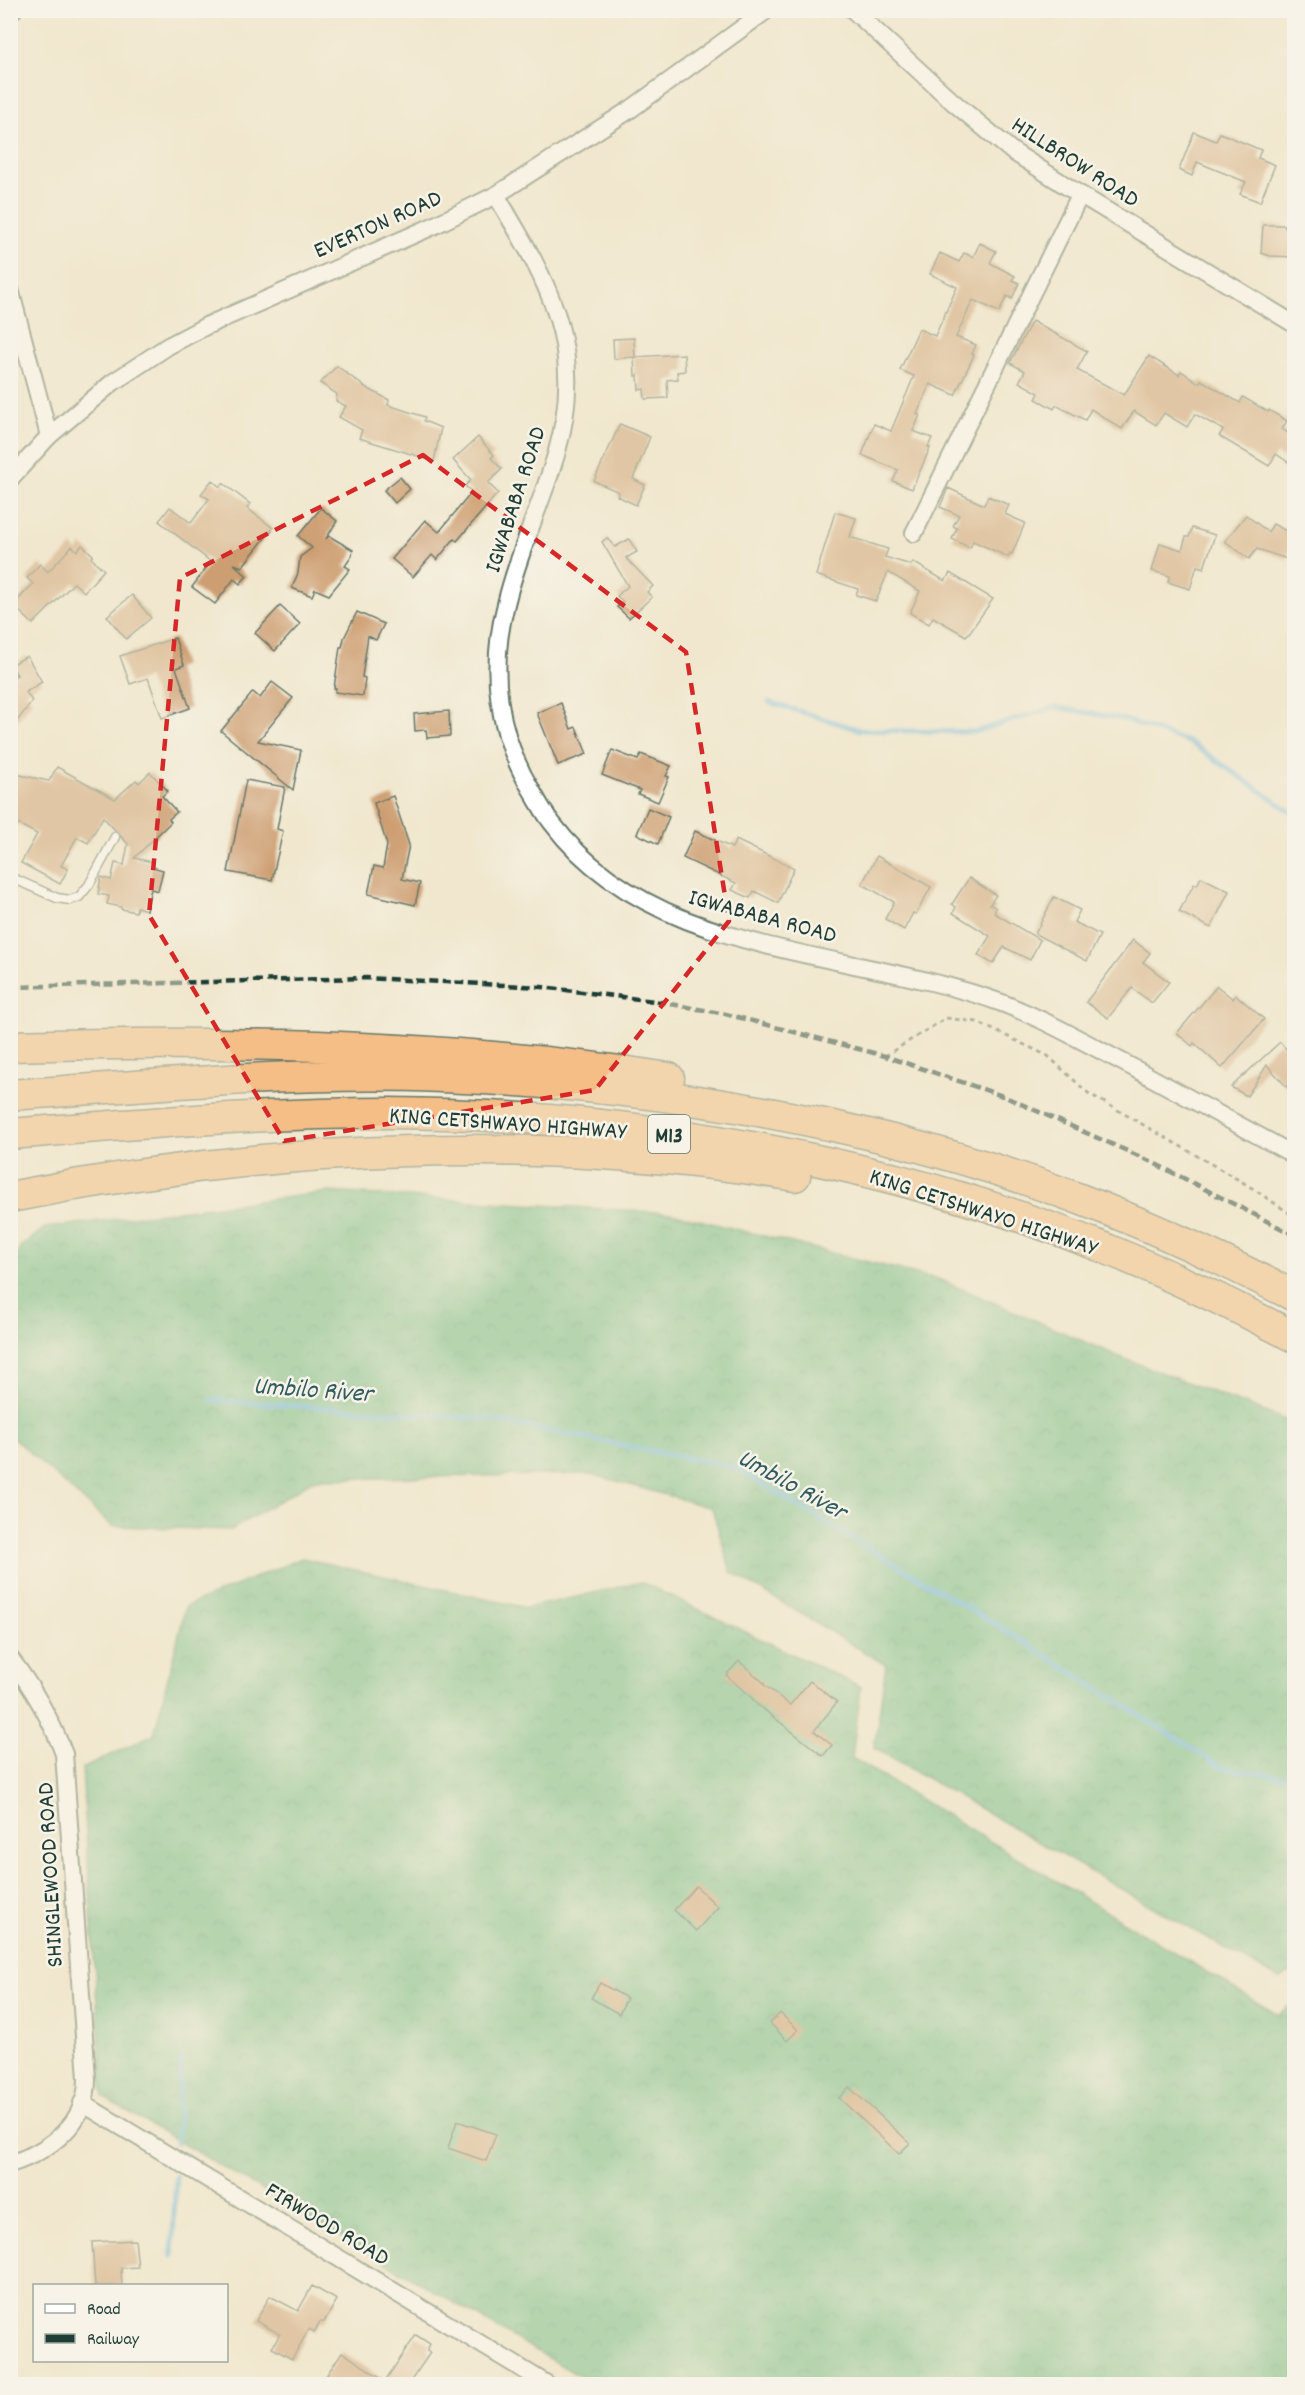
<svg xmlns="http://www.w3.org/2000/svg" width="1305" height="2395" font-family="Dekko,sans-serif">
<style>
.forest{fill:url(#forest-crowns);stroke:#477e5f;stroke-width:1.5}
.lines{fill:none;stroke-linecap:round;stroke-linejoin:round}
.stream{stroke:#66b7e1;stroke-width:5}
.building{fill:#cd9e71}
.service-casing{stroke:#68786a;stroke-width:11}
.minor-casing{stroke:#68786a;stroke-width:20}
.motorway-casing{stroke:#68786a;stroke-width:33}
.path{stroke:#68786a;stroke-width:3;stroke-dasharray:4.5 4.5;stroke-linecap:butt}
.service{stroke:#fff;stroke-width:8}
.minor{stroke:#fff;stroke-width:16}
.motorway{stroke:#f5be86;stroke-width:30}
.rail{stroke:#1f3d34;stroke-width:4.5;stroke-dasharray:9 4.5;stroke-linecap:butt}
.marked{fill:none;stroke:#d62828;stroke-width:4.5;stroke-dasharray:12 8;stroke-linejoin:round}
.labels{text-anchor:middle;stroke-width:5;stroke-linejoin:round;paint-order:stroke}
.shield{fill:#f7f3e8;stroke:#60746a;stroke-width:1.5}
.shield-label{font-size:22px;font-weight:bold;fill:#1f3d34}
.street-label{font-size:24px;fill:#1f3d34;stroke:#f7f3e8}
.water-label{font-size:26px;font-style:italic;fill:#315c5f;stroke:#f7f3e8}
</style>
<defs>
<pattern id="forest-crowns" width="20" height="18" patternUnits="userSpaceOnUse" patternTransform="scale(1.5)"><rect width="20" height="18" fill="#6fbe8a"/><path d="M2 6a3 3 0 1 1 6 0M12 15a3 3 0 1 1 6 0" fill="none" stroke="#5b9c72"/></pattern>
</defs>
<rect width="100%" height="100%" fill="#f7f3e8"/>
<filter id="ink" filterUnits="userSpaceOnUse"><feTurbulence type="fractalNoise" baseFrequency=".0167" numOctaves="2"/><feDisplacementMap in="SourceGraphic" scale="12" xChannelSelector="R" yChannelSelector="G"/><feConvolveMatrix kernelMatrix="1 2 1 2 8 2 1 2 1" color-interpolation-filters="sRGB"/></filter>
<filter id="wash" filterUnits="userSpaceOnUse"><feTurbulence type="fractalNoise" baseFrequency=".008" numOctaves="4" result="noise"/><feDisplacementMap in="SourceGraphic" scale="24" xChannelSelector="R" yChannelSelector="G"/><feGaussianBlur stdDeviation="1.35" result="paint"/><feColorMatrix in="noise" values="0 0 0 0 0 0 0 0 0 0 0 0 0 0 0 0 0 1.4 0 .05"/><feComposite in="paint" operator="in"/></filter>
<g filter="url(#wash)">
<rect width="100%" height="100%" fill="#f0e7ce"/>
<!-- forest -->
<g class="forest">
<polygon points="329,1192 671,1213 941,1280 1120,1357 1294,1423 1294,1970 1279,1979 874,1748 886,1665 731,1572 712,1508 591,1474 315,1479 231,1530 112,1526 11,1436 11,1274 20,1247 45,1228"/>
<polygon points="302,1558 527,1608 641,1582 861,1687 852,1758 1278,2015 1294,2002 1294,2384 593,2384 103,2097 82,1769 154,1734 186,1606"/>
</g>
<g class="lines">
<!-- stream -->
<g class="stream">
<polyline points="769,702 860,730 974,732 1055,707 1123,719 1191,743 1294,814"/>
<polyline points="211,1400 488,1419 734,1467 1013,1635 1223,1768 1294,1778"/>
<polyline points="177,2143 181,2058"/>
<polyline points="172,2256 176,2176"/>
</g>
</g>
<g id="blocks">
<!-- building -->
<g class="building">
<polygon points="1194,132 1216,141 1220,133 1261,150 1258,158 1275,165 1260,202 1240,194 1246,182 1197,162 1192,176 1179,170"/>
<polygon points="1263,225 1284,225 1285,228 1294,228 1294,257 1270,256 1261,253"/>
<polygon points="980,243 996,251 990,263 1015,276 1012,280 1019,283 1012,299 1007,296 999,312 973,300 956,337 976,345 972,354 974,355 955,395 930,384 917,414 920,415 913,431 932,438 928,447 930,448 912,489 893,481 898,470 862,455 874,424 891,431 914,376 900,370 919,329 935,336 957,287 930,274 940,253 959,262 964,253 973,257"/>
<polygon points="1032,321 1087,351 1077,370 1124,395 1149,356 1179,375 1181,371 1199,383 1201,380 1240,403 1243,397 1268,412 1269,410 1287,421 1282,429 1294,437 1294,466 1276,454 1269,466 1219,436 1223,430 1195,414 1187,427 1164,413 1156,425 1134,411 1122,429 1091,409 1085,420 1056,405 1054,409 1036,399 1039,393 1019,382 1025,371 1010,363"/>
<polygon points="634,338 635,357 684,354 685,371 677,372 678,379 667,380 668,398 645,399 644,389 639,390 638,375 635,376 634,357 614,359 613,339"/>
<polygon points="337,366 365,387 389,400 388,405 425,417 424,421 441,428 434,461 359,438 362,430 339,417 346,406 336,401 337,394 320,383"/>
<polygon points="620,424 650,437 633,479 645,485 636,505 617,496 619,492 594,481"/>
<polygon points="478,437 494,455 491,458 502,469 488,483 498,493 457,541 454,539 437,560 432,555 413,577 392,559 425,520 439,532 472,492 465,486 471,480 453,460"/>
<polygon points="400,477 410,489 395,503 384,490"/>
<polygon points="212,480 220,487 223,483 250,504 247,508 273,528 242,567 234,564 247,576 240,584 234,579 215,604 192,587 211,562 159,521 170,507 191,523 209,499 201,494"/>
<polygon points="948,488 984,505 988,496 1009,505 1005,514 1025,523 1012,554 1010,553 1008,557 973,541 970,548 952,539 957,528 953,526 959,515 940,507"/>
<polygon points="321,508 337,521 326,539 329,536 353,550 352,556 345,566 350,569 329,595 315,589 312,596 292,588 298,573 300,557 312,548 298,536"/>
<polygon points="835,512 856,518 850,537 888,549 885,557 911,565 913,562 945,581 950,573 993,599 969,633 966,636 933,617 929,624 910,613 920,591 888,572 876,601 856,595 858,589 816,575"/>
<polygon points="1246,515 1268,532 1273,524 1294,535 1287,559 1257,549 1249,559 1225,541"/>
<polygon points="1192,528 1215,535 1204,568 1197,566 1190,589 1168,582 1170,576 1152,571 1160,543 1182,550 1186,537 1189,537"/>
<polygon points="607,538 615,547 629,539 637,552 626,558 653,586 647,592 652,597 629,618 617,607 623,602 617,596 628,586 602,542"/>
<polygon points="82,545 93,555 91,558 104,570 84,592 74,583 33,624 13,605 33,584 27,578 40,564 48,572 72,546 77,551"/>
<polygon points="132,595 151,618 126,639 107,616"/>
<polygon points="280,606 300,624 275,651 255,633"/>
<polygon points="357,612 384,624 376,640 368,636 362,677 365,678 363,696 335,692 336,688 334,688 340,647 342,647 344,638"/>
<polygon points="175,638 184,665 176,668 190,708 162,718 148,678 130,684 120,656"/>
<polygon points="27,656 42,682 26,692 32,701 10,731 10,668 16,676 17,675 11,665"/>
<polygon points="272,682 293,698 258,741 301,750 293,790 221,731 253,692 260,698"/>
<polygon points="561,703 571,729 576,727 587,754 558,765 537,713"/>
<polygon points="449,711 450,736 427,738 426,730 415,731 414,714"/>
<polygon points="612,750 638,760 641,754 671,766 666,776 669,777 658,802 638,794 640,790 602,775"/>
<polygon points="57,767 115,799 136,780 139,783 150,772 168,791 162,796 177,812 169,819 171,822 134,858 153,862 152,867 163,870 158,891 151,889 146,910 137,907 136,912 121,909 121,907 107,904 109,896 98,894 101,877 111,880 115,863 124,865 128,844 103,817 88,843 77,837 61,866 68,869 60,884 21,863 37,834 20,825 10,823 10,773 49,781"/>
<polygon points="246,780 285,787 277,829 283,831 272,880 228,872"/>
<polygon points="393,796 409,845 402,879 420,883 415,905 368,894 374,866 383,868 387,845 374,803"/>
<polygon points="648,808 669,817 658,844 637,834"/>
<polygon points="695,831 732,848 736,840 794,868 778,903 754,891 750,898 732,890 736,883 683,858"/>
<polygon points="877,856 931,887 916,914 913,913 904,930 885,919 894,902 862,884"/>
<polygon points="1201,877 1229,891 1211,928 1179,912 1194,884 1197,885"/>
<polygon points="969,878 996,895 990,904 996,908 994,913 1040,940 1030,960 1004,947 993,964 978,955 990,936 953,913 956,907 952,904"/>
<polygon points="1054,897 1080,910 1074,922 1100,935 1087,961 1035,934"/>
<polygon points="1133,940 1150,953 1143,962 1169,982 1152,1003 1132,988 1108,1018 1086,1002"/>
<polygon points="1217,986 1233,999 1236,995 1264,1019 1222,1068 1194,1043 1192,1046 1177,1033"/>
<polygon points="1280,1042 1294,1058 1294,1095 1267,1065 1247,1096 1231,1087"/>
<polygon points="739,1661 764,1683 763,1684 790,1705 810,1681 837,1702 814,1731 832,1745 823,1756 753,1701 754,1700 726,1675"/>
<polygon points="696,1886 718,1907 696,1931 674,1910"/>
<polygon points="600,1983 627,1998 619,2014 591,1998"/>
<polygon points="780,2013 798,2030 787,2041 770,2023"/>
<polygon points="849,2087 910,2143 899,2154 839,2098"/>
<polygon points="457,2121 496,2134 486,2161 448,2148"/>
<polygon points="135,2240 138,2267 121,2268 122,2286 95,2286 92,2242"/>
<polygon points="312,2286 337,2300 324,2322 320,2322 314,2332 309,2329 292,2359 272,2348 280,2334 256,2321 270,2296 298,2311"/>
<polygon points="416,2335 430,2344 427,2351 430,2353 408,2385 320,2385 342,2352 385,2381"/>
</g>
</g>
</g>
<g filter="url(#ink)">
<use href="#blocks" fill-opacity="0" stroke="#68786a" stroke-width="1.5"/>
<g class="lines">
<!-- service casing -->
<g class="service-casing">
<polyline id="service" points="10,877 57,898 70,900 79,897 89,885 115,837"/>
</g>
<!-- minor casing -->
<g class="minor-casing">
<g id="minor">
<polyline points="853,10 953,102 1012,151 1071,189 1294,324"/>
<polyline points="10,12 13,10"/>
<path d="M496 195C550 285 587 348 556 455 541 505 518 553 506 604 489 669 497 734 532 791 538 802 544 813 552 823 654 959 855 949 1002 1003 1046 1020 1088 1044 1130 1066 1185 1096 1240 1126 1294 1155"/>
<polyline points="10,289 49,436"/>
<polyline points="10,479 49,436 112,383 168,346 206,326 431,227 496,195 631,109 767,10"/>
<polyline points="914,533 1080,195"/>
<path d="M10 1658C33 1688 51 1719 64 1754L87 2079C87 2124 49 2151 10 2164"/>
<polyline points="82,2103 547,2384"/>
</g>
</g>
<!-- motorway casing -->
<g class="motorway-casing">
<g id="motorway">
<path d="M10 1046C232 1040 449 1044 669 1078"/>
<path d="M10 1095C154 1085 298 1071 441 1077 653 1085 878 1122 1077 1198 1151 1226 1224 1260 1294 1296"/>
<path d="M10 1134C136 1124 262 1113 388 1113 630 1114 878 1158 1102 1247 1168 1274 1232 1304 1294 1337"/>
<path d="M10 1197C262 1146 541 1133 795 1176"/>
</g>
</g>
<!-- path -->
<polyline class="path" points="885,1056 946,1018 977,1022 1048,1056 1088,1093 1244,1183 1294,1216"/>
<!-- service -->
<use href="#service" class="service"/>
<!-- minor -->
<use href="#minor" class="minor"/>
<!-- motorway -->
<use href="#motorway" class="motorway"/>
<!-- rail -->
<polyline class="rail" points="10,987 366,978 542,987 654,1001 726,1014 885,1056 1003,1096 1152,1162 1294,1235"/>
</g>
</g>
<!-- marked area -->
<path d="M0 0H1305V2395H0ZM423 455 686 652 729 921 595 1090 284 1141 149 915 180 578Z" fill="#f0e7ce" fill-opacity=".55" fill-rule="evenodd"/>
<path class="marked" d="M423 455 686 652 729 921 595 1090 284 1141 149 915 180 578Z"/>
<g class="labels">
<!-- shield labels -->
<rect class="shield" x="648" y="1115" width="42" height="38" rx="4.5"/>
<g class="shield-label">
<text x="669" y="1142">M13</text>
</g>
<!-- street labels -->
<g class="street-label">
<text transform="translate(1076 161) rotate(33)" y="8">HILLBROW ROAD</text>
<text transform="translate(377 223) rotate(-24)" y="8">EVERTON ROAD</text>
<text transform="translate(514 499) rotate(-72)" y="8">IGWABABA ROAD</text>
<text transform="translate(763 915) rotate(15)" y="8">IGWABABA ROAD</text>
<text transform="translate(508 1122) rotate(4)" y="8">KING CETSHWAYO HIGHWAY</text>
<text transform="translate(984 1211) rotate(18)" y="8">KING CETSHWAYO HIGHWAY</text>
<text transform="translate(49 1875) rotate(-93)" y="8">SHINGLEWOOD ROAD</text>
<text transform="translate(328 2223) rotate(31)" y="8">FIRWOOD ROAD</text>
</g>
<!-- water labels -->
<g class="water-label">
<text transform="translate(313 1388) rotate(4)" y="9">Umbilo River</text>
<text transform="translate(793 1483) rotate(29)" y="9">Umbilo River</text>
</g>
</g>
<!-- margin -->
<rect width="1305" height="2395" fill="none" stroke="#f7f3e8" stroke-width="36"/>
<!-- legend -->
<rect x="33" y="2284" width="195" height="78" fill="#f7f3e8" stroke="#a1aaa0" stroke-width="1.5"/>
<rect x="45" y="2304" width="30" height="9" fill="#ffffff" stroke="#a1aaa0" stroke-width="1.5"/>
<text x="87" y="2314" font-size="18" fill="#1f3d34">Road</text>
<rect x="45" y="2334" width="30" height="9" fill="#1f3d34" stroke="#a1aaa0" stroke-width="1.5"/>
<text x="87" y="2344" font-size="18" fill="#1f3d34">Railway</text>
</svg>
